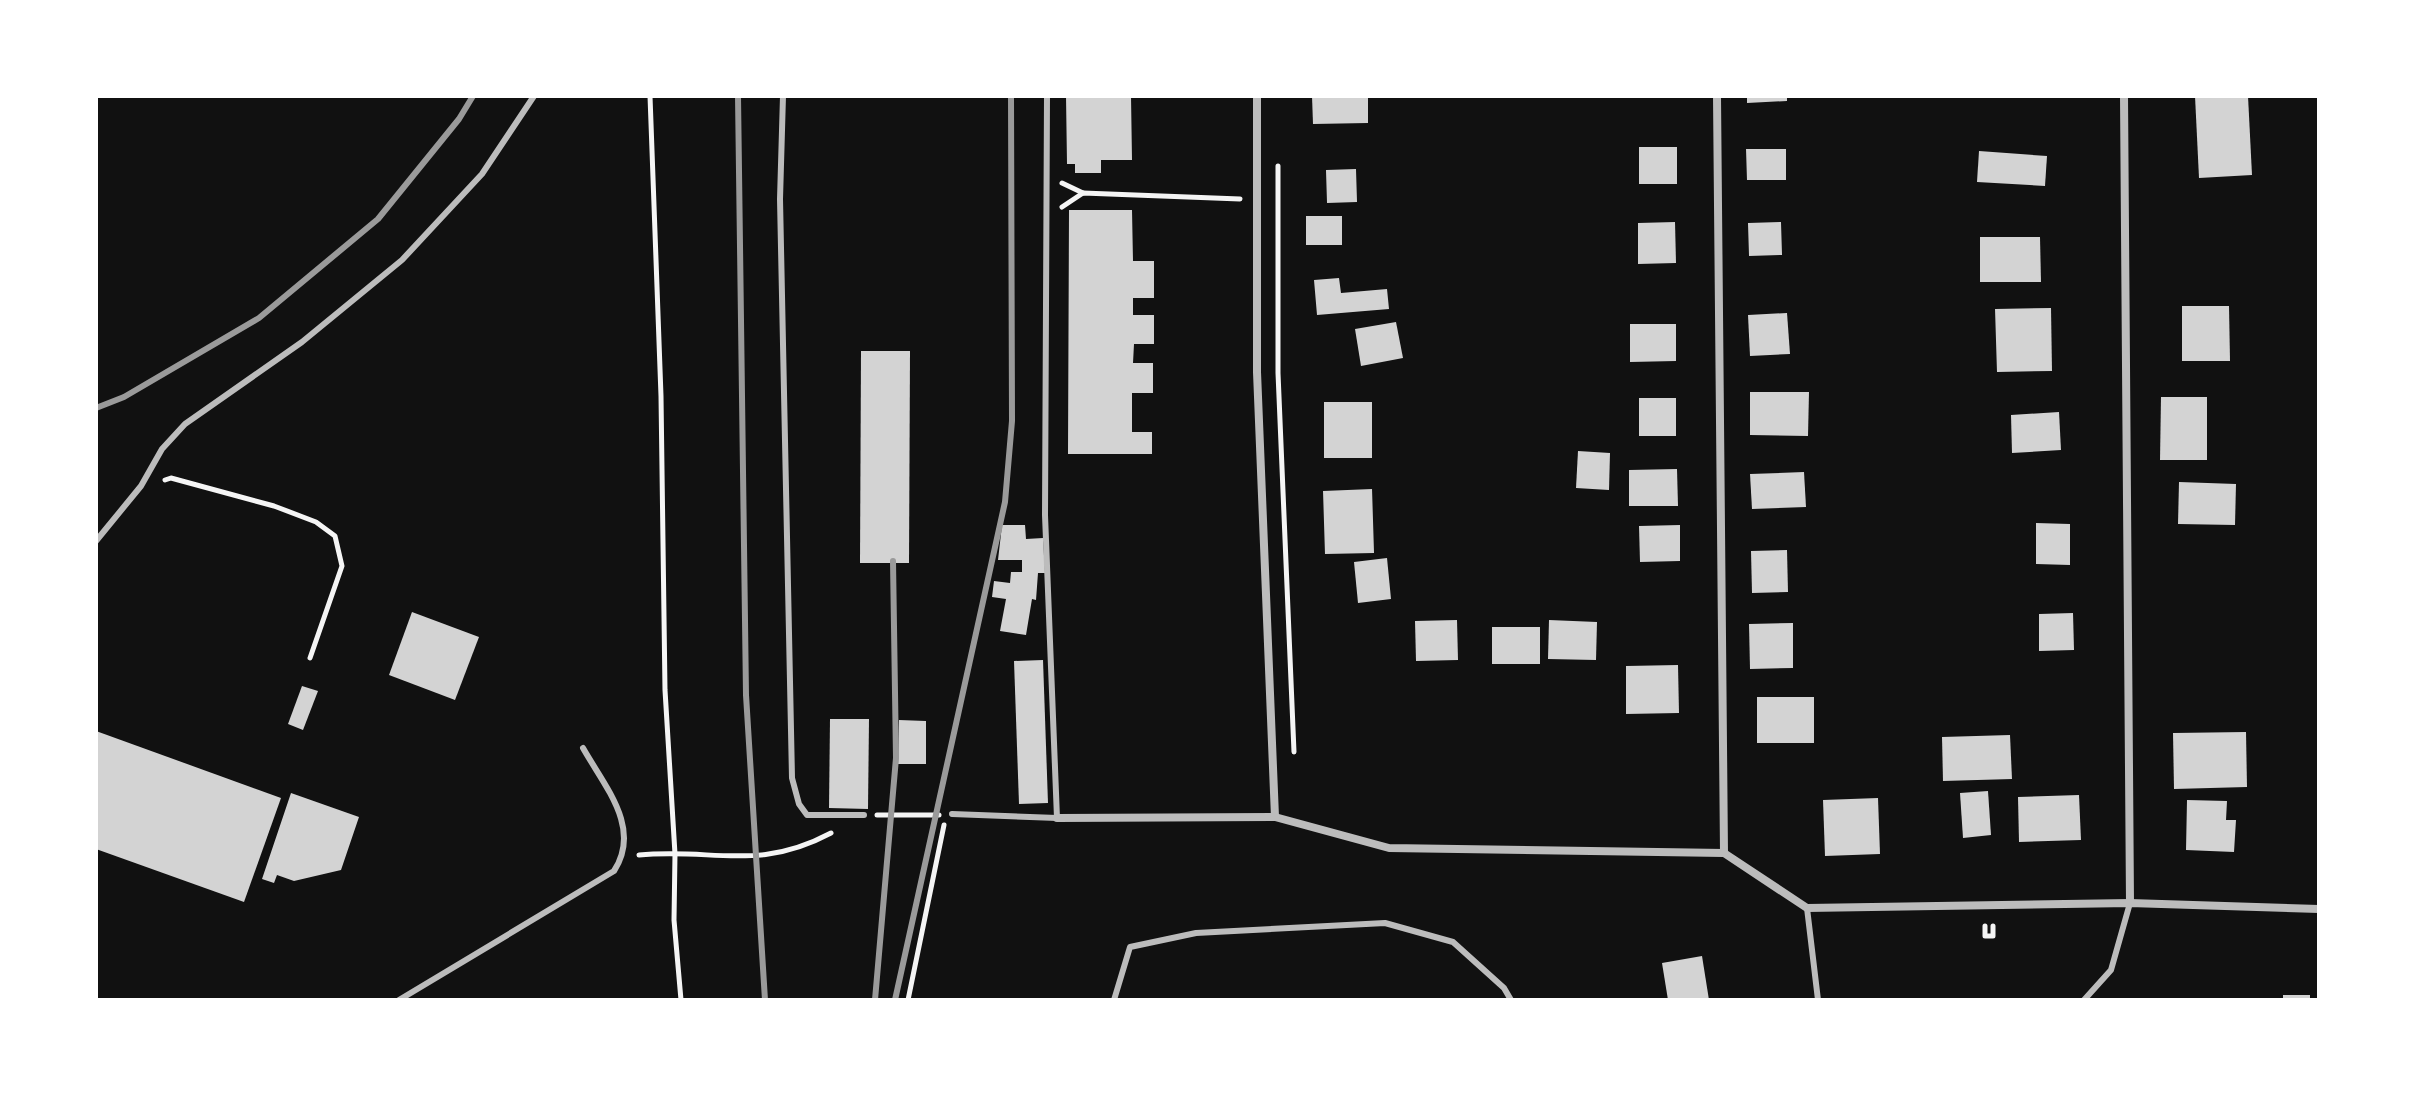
<svg xmlns="http://www.w3.org/2000/svg" width="2415" height="1096" font-family="'Noto Sans',sans-serif">
<style>
.building{fill:#d3d3d3}
.lines{fill:none;stroke-linecap:round;stroke-linejoin:round}
.path{stroke:#f5f5f5;stroke-width:5}
.service{stroke:#bcbcbc;stroke-width:6}
.minor{stroke:#bcbcbc;stroke-width:8}
.rail{stroke:#9a9a9a;stroke-width:6}
</style>
<rect width="100%" height="100%" fill="#111"/>
<!-- building -->
<g class="building">
<polygon points="1066,96 1131,96 1132,160 1101,160 1101,173 1075,173 1075,164 1067,164"/>
<polygon points="1312,96 1368,96 1368,123 1313,124"/>
<polygon points="1747,96 1787,96 1787,101 1747,103"/>
<polygon points="2195,96 2248,96 2252,175 2199,178"/>
<rect x="1639" y="147" width="38" height="37"/>
<polygon points="1746,149 1786,149 1786,180 1747,180"/>
<polygon points="1979,151 2047,156 2045,186 1977,182"/>
<polygon points="1356,169 1357,202 1327,203 1326,170"/>
<polygon points="1069,210 1132,210 1133,261 1154,261 1154,298 1133,298 1133,315 1154,315 1154,344 1134,344 1133,363 1153,363 1153,393 1132,393 1132,432 1152,432 1152,454 1068,454"/>
<rect x="1306" y="216" width="36" height="29"/>
<polygon points="1675,222 1676,263 1638,264 1638,223"/>
<polygon points="1781,222 1782,255 1749,256 1748,223"/>
<polygon points="1980,237 2040,237 2041,282 1980,282"/>
<polygon points="1339,278 1341,293 1387,289 1389,309 1317,315 1314,280"/>
<polygon points="2182,306 2229,306 2230,361 2182,361"/>
<polygon points="2051,308 2052,371 1997,372 1995,309"/>
<polygon points="1787,313 1790,354 1750,356 1748,315"/>
<polygon points="1396,322 1403,358 1361,366 1355,329"/>
<polygon points="1630,324 1676,324 1676,361 1630,362"/>
<polygon points="861,351 910,351 909,563 860,563"/>
<polygon points="1750,392 1809,392 1808,436 1750,435"/>
<polygon points="2161,397 2207,397 2207,460 2160,460"/>
<rect x="1639" y="398" width="37" height="38"/>
<rect x="1324" y="402" width="48" height="56"/>
<polygon points="2059,412 2061,450 2012,453 2011,415"/>
<polygon points="1578,451 1610,453 1609,490 1576,488"/>
<polygon points="1677,469 1678,506 1629,506 1629,470"/>
<polygon points="1804,472 1806,507 1752,509 1750,474"/>
<polygon points="2179,482 2236,484 2235,525 2178,524"/>
<polygon points="1372,489 1374,553 1325,554 1323,491"/>
<polygon points="2036,523 2070,524 2070,565 2036,564"/>
<polygon points="1002,525 1025,525 1026,539 1043,538 1045,573 1038,573 1036,600 1032,599 1026,635 1000,631 1006,599 992,597 994,581 1010,583 1011,572 1022,572 1022,560 998,560"/>
<polygon points="1680,525 1680,561 1640,562 1639,526"/>
<polygon points="1787,550 1788,592 1752,593 1751,551"/>
<polygon points="1387,558 1391,599 1358,603 1354,562"/>
<polygon points="412,612 479,637 455,700 389,675"/>
<polygon points="2073,613 2074,650 2039,651 2039,614"/>
<polygon points="1457,620 1458,660 1416,661 1415,621"/>
<polygon points="1549,620 1597,622 1596,660 1548,659"/>
<polygon points="1793,623 1793,668 1750,669 1749,624"/>
<rect x="1492" y="627" width="48" height="37"/>
<polygon points="1043,660 1048,803 1019,804 1014,661"/>
<polygon points="1678,665 1679,713 1626,714 1626,666"/>
<polygon points="302,686 318,691 303,730 288,724"/>
<rect x="1757" y="697" width="57" height="46"/>
<polygon points="830,719 869,719 868,809 829,808"/>
<polygon points="899,720 926,721 926,764 898,764"/>
<polygon points="96,731 281,798 244,902 96,849"/>
<polygon points="2246,732 2247,787 2174,789 2173,733"/>
<polygon points="2010,735 2012,779 1943,781 1942,737"/>
<polygon points="1988,791 1991,835 1963,838 1960,793"/>
<polygon points="291,793 359,817 341,870 294,881 277,875 274,883 262,879"/>
<polygon points="2079,795 2081,840 2019,842 2018,797"/>
<polygon points="1878,798 1880,854 1825,856 1823,800"/>
<polygon points="2187,800 2227,801 2226,820 2236,820 2234,852 2186,850"/>
<polygon points="1702,956 1709,1000 1668,1000 1662,963"/>
<rect x="2283" y="995" width="27" height="5"/>
</g>
<g class="lines">
<!-- path -->
<g class="path">
<polyline points="650,96 661,396 665,690 675,854 674,920 681,1000"/>
<polyline points="1278,166 1278,373 1294,752"/>
<polyline points="1062,183 1083,193"/>
<polyline points="1062,207 1083,193 1240,199"/>
<polyline points="165,480 171,478 274,506 316,522 335,536 342,566 310,658"/>
<polyline points="877,815 939,815"/>
<path d="M639 855C714 848 758 872 831 833"/>
<polyline points="1985,926 1985,936 1993,936 1993,926"/>
<polyline points="908,1000 944,825"/>
</g>
<!-- service -->
<g class="service">
<polyline points="783,96 780,199 792,778 799,804 807,815 864,815"/>
<polyline points="96,541 141,486 162,449 185,424 302,342 402,260 482,174 534,96"/>
<polyline points="952,814 1057,818 1045,515 1047,96"/>
<polyline points="1807,908 1818,1000"/>
<path d="M399 1000 614 871C642 828 605 787 583 748"/>
<polyline points="1114,1000 1130,947 1196,933 1385,923 1453,942 1504,988 1511,1000"/>
<polyline points="2084,1000 2111,970 2130,903"/>
</g>
<!-- minor -->
<g class="minor">
<polyline points="1257,96 1257,372 1275,817"/>
<polyline points="1717,96 1724,853"/>
<polyline points="2124,96 2130,903"/>
<polyline points="1057,818 1275,817 1389,848 1724,853"/>
<polyline points="1724,853 1807,908 2130,903 2319,909"/>
</g>
<!-- rail -->
<g class="rail">
<polyline points="738,96 746,695 765,1000"/>
<polyline points="96,408 124,397 259,318 378,219 459,119 473,96"/>
<polyline points="875,1000 896,758 893,561"/>
<polyline points="895,1000 1005,502 1012,421 1011,96"/>
</g>
</g>
<!-- border -->
<rect width="2415" height="1096" fill="none" stroke="#ffffff" stroke-width="196"/>
</svg>
